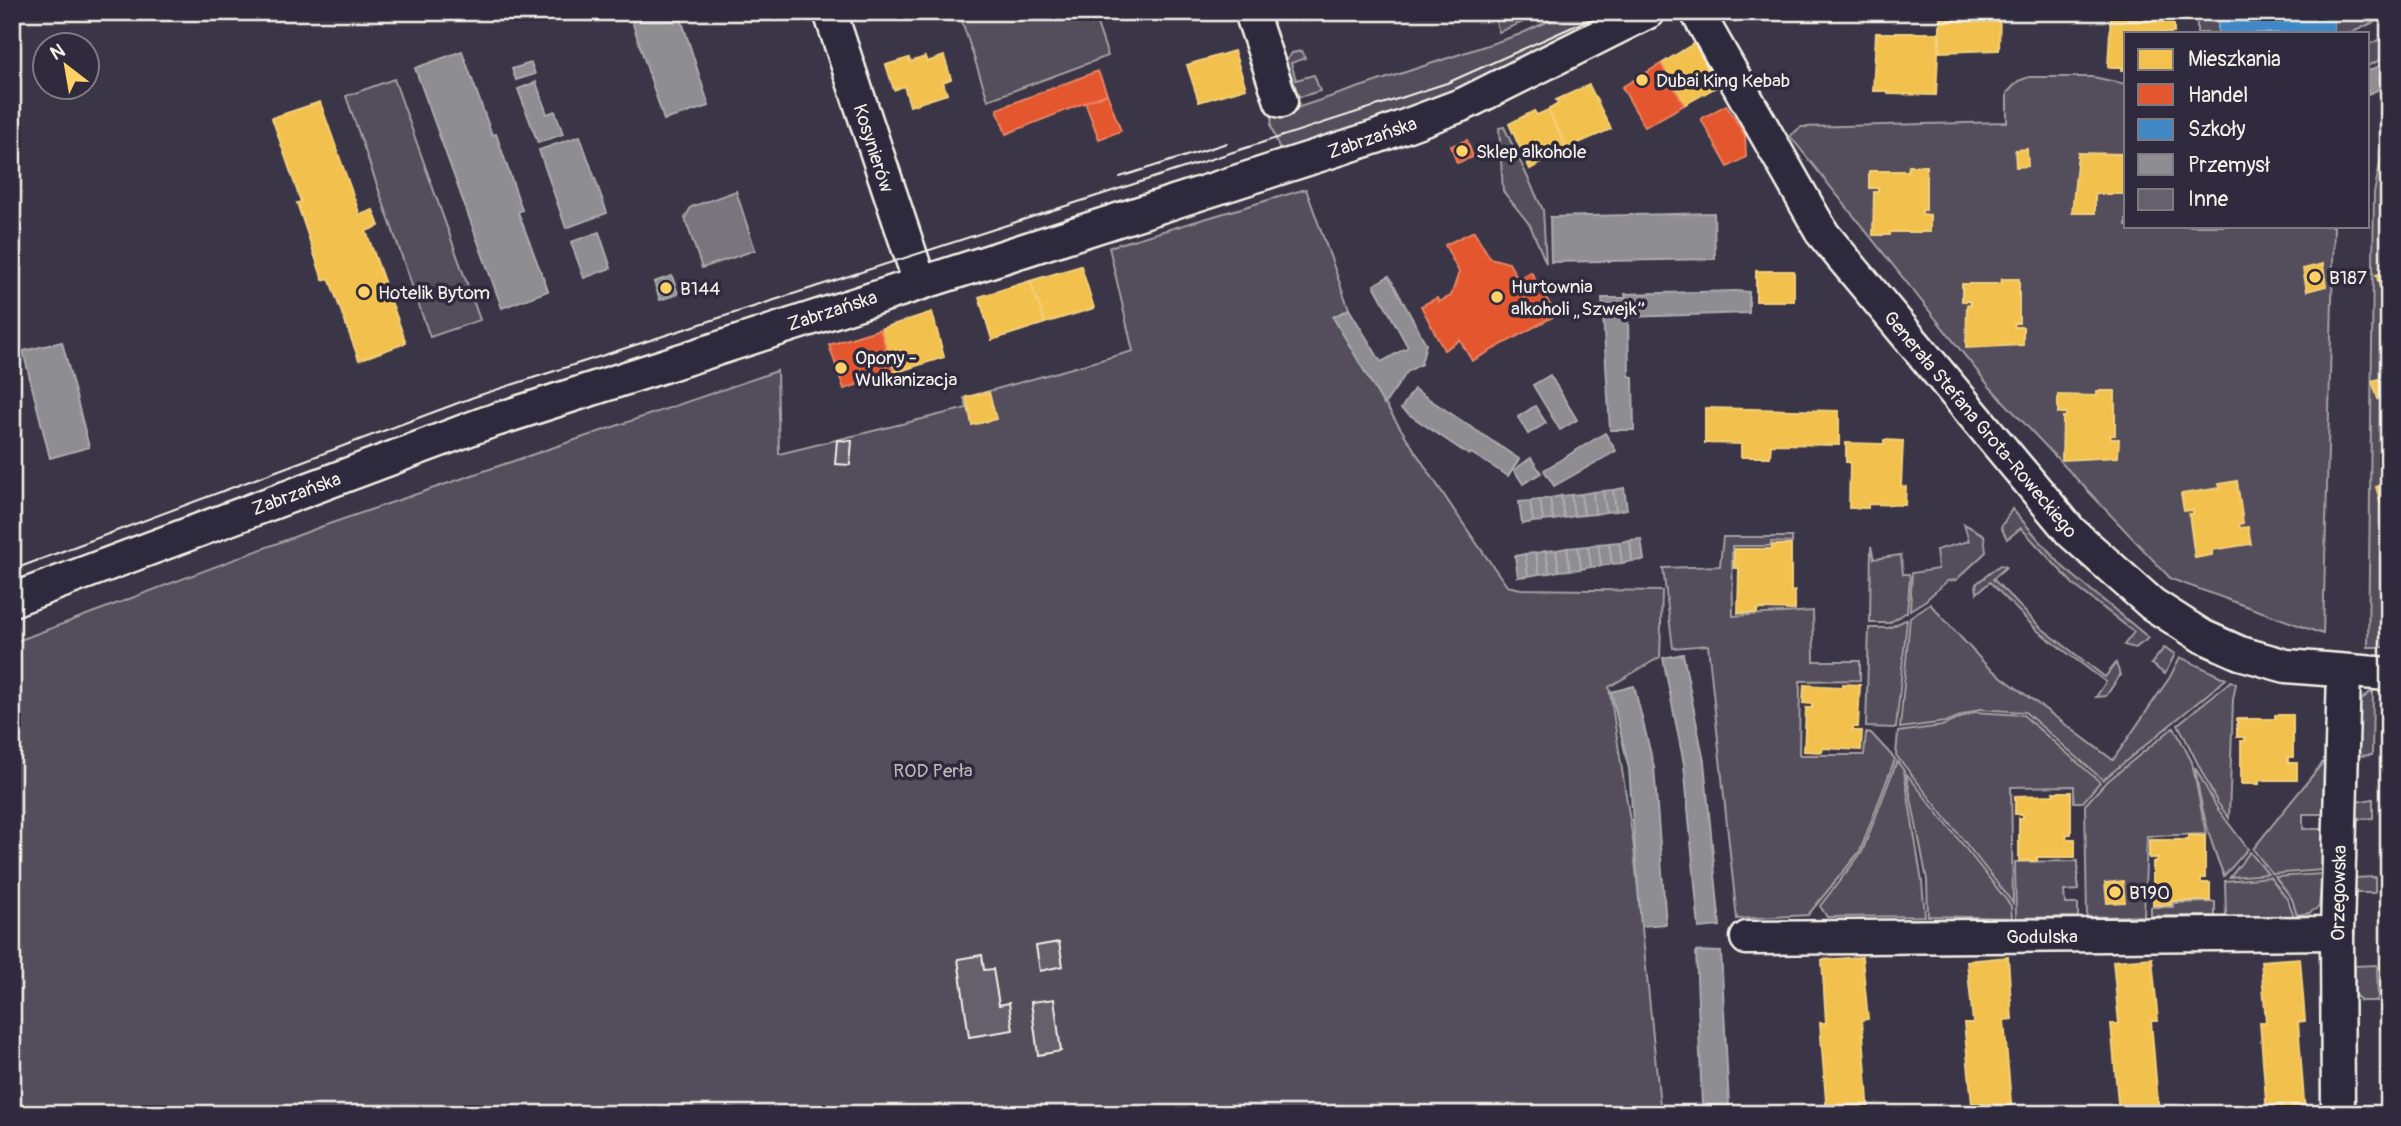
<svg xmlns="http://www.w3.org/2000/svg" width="2401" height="1126" font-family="Pangolin,sans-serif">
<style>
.green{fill:#534e5c;stroke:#a4a0a2;stroke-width:2}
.water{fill:#78747b;stroke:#aaa6a7;stroke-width:2}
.homes{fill:#f2c14e;stroke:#f3cf7c;stroke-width:2}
.shops{fill:#e4572e;stroke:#e98566;stroke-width:2}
.schools{fill:#3f88c5;stroke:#75a8d0;stroke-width:2}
.industry{fill:#8d8d92;stroke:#acabac;stroke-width:2}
.building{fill:#65616c;stroke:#f4f1e8;stroke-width:2}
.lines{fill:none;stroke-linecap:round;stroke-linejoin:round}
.minor-casing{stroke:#f4f1e8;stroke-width:37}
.minor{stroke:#2f2a3d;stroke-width:32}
.tram{stroke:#f4f1e8;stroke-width:2}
.poi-dot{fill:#ffd166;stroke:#2f2a3d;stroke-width:2.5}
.labels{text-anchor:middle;stroke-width:7;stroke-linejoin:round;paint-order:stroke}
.poi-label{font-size:19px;fill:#f4f1e8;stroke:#2f2a3d;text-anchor:start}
.street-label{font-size:19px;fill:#f4f1e8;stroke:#2f2a3d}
.park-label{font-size:19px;fill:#bcb8b7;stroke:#2f2a3d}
</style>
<rect width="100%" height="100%" fill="#3b3647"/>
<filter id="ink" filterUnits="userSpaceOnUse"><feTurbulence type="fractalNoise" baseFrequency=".0143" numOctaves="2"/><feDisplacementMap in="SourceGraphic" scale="14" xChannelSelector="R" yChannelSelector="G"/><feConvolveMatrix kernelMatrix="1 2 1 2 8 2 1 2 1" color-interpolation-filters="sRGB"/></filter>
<g filter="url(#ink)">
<!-- green -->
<g class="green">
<polygon points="959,12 1093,12 1108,56 988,100"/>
<polygon points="1496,12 1547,12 1499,32 1493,13"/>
<polygon points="1569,12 1616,12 1435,101 1280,151 1271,126 1272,116 1518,35"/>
<polygon points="2197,12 2389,12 2389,15 2351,33 2197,33"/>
<polygon points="2389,35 2389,56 2368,66 2368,45"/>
<polygon points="1302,51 1305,58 1291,63 1296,80 1314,75 1320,91 1299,97 1286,61 1292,53"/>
<polygon points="2029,77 2093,77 2126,84 2126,226 2334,226 2323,634 2171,579 1990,387 1790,136 1801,127 2007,122 2007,93 2018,81"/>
<polygon points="394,79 480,320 430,337 346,96"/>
<polygon points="1504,127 1543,210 1546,263 1530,225 1503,191 1499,128"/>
<polygon points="2389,157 2389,647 2368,647 2374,193 2381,159"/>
<path d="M1306 189 1349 309 1333 317C1387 410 1444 499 1507 586L1521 589 1662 591 1660 657 1609 687 1633 840 1660 1105 1731 1108V1114H12V643L323 526 777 371 779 454 967 408 964 398 1133 351 1109 247Z"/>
<polygon points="2012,509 2063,567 2149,638 2135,648 2124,645 2134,632 2074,585 2021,528 2007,539 2001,527"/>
<polygon points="1964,524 1984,535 1986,552 1956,580 1947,581 1926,600 1910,610 1912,573 1938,569 1936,550 1969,541"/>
<polygon points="1723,537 1792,537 1792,543 1771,542 1770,546 1732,546 1733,616 1813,611 1814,661 1860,661 1860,680 1800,681 1799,755 1864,755 1866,733 1871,733 1895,759 1860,851 1808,915 1737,919 1708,645 1673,648 1663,568 1720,566"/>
<polygon points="1871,546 1874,559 1901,555 1903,574 1909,574 1910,578 1907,612 1889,623 1870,623"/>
<polygon points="2000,565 2006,567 1993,579 2040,627 2105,677 2116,663 2120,675 2106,696 2096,697 2106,682 2038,631 1990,582 1977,593 1976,584"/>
<polygon points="1930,604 1987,666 2113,760 2170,677 2180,657 2226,679 2103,780 2025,712 1979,709 1945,722 1900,728 1910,617"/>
<polygon points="1907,619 1896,728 1866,727 1869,628 1889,628"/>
<polygon points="2164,648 2175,654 2165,674 2151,664"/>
<polygon points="2231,681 2236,684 2233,699 2229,818 2217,802 2178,724"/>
<path d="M2373 691 2372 755 2357 756C2357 734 2349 701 2373 691Z"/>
<polygon points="1974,712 2023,715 2100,782 2083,802 2074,802 2074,786 2011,787 2013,903 1896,755 1898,732 1942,726"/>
<polygon points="2174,727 2192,762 2206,834 2147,836 2144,916 2087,917 2085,805 2104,784"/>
<polygon points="1897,761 1904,771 1922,882 1925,916 1827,917 1820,906 1862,852"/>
<polygon points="2324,761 2323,814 2303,814 2303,829 2322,829 2322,870 2272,874 2253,849"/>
<path d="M2195 767 2217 808 2248 849 2224 876C2210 842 2200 806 2195 767Z"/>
<polygon points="1906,773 2011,906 2012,918 1928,916 1927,880"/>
<polygon points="2373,799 2373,818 2354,819 2356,802"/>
<polygon points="2250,852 2268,874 2230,877"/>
<polygon points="2078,861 2078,890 2064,891 2065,904 2078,904 2078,917 2016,918 2015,862"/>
<polygon points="2322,874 2319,907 2309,913 2297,915 2292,899 2275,877"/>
<polygon points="2270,877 2288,900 2294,916 2226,917 2225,881"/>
<polygon points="2375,877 2375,893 2354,893 2354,878"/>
<polygon points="2215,902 2215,916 2151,916 2151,907 2173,907 2173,903"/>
<polygon points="2377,965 2378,1001 2361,1001 2355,995 2355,966"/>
</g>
<!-- water -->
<polygon class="water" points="736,191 755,250 702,268 685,218 691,207"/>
<!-- homes -->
<g class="homes">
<polygon points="1940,12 2000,12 1999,50 1940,52"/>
<polygon points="2111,12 2174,12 2174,33 2126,33 2126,70 2122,70 2122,67 2108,67"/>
<polygon points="1876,33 1939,33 1936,95 1888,94 1888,91 1873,91"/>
<polygon points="1695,43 1720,85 1684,105 1661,64"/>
<polygon points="1234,51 1246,88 1199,102 1187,65"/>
<polygon points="944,56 951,79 943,82 947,94 910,106 904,86 894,90 886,65 909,58 910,62 925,57 927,62"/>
<polygon points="1589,85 1611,129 1567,148 1548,110 1558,104 1556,100"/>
<polygon points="320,102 360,215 373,210 379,226 366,231 406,343 359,360 329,278 323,280 297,203 301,202 272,118"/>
<polygon points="1548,110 1567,148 1530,169 1509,124 1534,111 1537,115"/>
<polygon points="2027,149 2028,166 2016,167 2015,150"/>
<polygon points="2078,153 2126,154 2126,194 2095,194 2095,213 2072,213"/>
<polygon points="2389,157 2389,176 2386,177 2381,159"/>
<polygon points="1909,166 1926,166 1926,210 1922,210 1922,214 1930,215 1930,232 1890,232 1890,235 1873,235 1874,192 1878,192 1878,188 1869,188 1869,171 1908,171"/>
<polygon points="2323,264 2326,286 2307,291 2303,269"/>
<polygon points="1081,266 1094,308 1045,323 1030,281"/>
<rect x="1756" y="271" width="38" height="30"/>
<polygon points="2389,271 2389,290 2382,292 2376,275"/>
<polygon points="2002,279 2019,279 2019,323 2015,323 2014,327 2023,327 2023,345 1966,348 1967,305 1971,305 1970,301 1962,301 1962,284 2001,284"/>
<polygon points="1030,281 1045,323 992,340 979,297"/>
<polygon points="932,312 944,357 894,373 880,329"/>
<polygon points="2389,376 2389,395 2378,399 2372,381"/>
<polygon points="2097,391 2115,391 2115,435 2110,435 2111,439 2119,439 2118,457 2062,460 2063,417 2066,417 2066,413 2058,413 2058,395 2097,396"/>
<polygon points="989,392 996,419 972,425 966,397"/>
<polygon points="1705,408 1839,411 1839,445 1771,444 1770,457 1741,457 1741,444 1705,443"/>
<polygon points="1884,440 1903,441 1901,486 1906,487 1905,505 1868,504 1868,508 1849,508 1850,462 1846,462 1846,443 1884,444"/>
<polygon points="2237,481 2243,523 2239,524 2240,528 2248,527 2251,544 2212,550 2212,555 2195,558 2189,514 2193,514 2193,510 2184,511 2181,494 2220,488 2219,484"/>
<polygon points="2389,483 2389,501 2381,504 2376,487"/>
<polygon points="1772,545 1791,545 1791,592 1795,591 1795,610 1757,609 1757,613 1738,613 1739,568 1734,568 1734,549 1772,549"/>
<polygon points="1842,684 1860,685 1858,727 1853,727 1853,731 1862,731 1861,750 1823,748 1822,752 1804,751 1806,708 1812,708 1812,704 1803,703 1804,685 1842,687"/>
<polygon points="2275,715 2293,715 2293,757 2288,757 2288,763 2297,763 2297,780 2259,780 2259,784 2241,784 2241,741 2245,741 2245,737 2237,737 2237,719 2275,719"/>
<polygon points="2053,792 2071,792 2071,834 2067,834 2066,839 2075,839 2075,857 2037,857 2037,861 2019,861 2019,818 2023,818 2023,814 2015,814 2015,796 2054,795"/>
<polygon points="2188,835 2205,836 2205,878 2201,878 2201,883 2210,883 2210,901 2171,901 2171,905 2153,905 2153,862 2157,862 2158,858 2149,858 2149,840 2188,840"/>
<polygon points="2123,881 2125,902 2107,903 2105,883"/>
<polygon points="1862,957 1868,1019 1862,1020 1869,1114 1827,1114 1820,1023 1826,1023 1822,960"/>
<polygon points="2008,957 2012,1019 2004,1020 2012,1114 1973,1114 1964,1023 1973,1023 1967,961"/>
<polygon points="2152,958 2158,1021 2151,1021 2159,1114 2119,1114 2111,1024 2119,1024 2113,961"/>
<polygon points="2300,958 2305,1021 2298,1022 2305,1114 2267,1114 2260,1022 2266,1022 2261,961"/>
</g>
<!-- shops -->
<g class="shops">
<polygon points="1661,64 1684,105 1645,127 1622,87"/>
<polygon points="1098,71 1107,94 1006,134 997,109"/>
<polygon points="1107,94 1121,131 1099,139 1085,102"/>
<polygon points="1726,105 1745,135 1746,157 1728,167 1701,119"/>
<polygon points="1467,140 1473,157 1457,163 1451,146"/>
<polygon points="1474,231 1490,258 1509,263 1518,279 1531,272 1556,315 1472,361 1460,340 1444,350 1421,306 1437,298 1439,302 1451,296 1459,272 1445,245"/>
<polygon points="880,329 894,373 844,389 829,345"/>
<polygon points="2383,736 2389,736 2389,779 2384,779"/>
<polygon points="2385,798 2389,798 2389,862 2386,862"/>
</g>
<!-- schools -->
<rect class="schools" x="2218" y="12" width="116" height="21"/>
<!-- industry -->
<g class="industry">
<polygon points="629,12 679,12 709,106 664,120"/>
<polygon points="462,51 492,135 496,134 522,210 518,212 548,291 502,308 415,68"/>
<polygon points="2389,62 2389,85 2368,94 2368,71"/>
<polygon points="531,63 535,74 516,80 512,69"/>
<polygon points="536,82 547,114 555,111 563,134 538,143 518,89"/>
<polygon points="580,136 607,213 566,228 539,150"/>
<polygon points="1714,213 1715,259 1551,262 1550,217"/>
<polygon points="599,232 611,268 584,278 571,242"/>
<polygon points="672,276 678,294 660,300 654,282"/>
<polygon points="1389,276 1426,344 1421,364 1407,372 1384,405 1333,317 1349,309 1381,362 1408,347 1374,285"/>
<polygon points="1736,291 1749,292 1749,313 1628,317 1629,376 1633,377 1634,430 1610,430 1602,298 1626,298 1625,294"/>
<polygon points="62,342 89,447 50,458 23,351"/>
<polygon points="1550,375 1577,420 1560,430 1533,385"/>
<polygon points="1414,389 1519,459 1508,476 1471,453 1469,455 1401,409"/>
<polygon points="1535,406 1546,423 1528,434 1518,417"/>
<polygon points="1605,433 1616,451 1554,486 1544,470"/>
<polygon points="1531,458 1541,473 1523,484 1514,470"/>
<polygon points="1624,488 1627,509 1616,511 1613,490"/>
<polygon points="1613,490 1616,511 1606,512 1603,491"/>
<polygon points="1603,491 1606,512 1595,514 1593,492"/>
<polygon points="1593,492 1595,514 1584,515 1581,494"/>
<polygon points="1581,494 1584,515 1574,516 1571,495"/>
<polygon points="1571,495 1574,516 1564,518 1561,496"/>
<polygon points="1561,496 1564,518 1553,520 1550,498"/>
<polygon points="1550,498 1553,520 1543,521 1540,500"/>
<polygon points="1540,500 1543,521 1533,522 1530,501"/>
<polygon points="1530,501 1533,522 1522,524 1519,502"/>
<polygon points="1641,539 1644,560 1632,561 1630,540"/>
<polygon points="1630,540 1632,561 1622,563 1619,542"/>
<polygon points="1619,542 1622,563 1612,564 1609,543"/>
<polygon points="1609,543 1612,564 1601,566 1598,544"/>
<polygon points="1598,544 1601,566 1591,567 1588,546"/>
<polygon points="1588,546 1591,567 1581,569 1578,547"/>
<polygon points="1578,547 1581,569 1570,570 1567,548"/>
<polygon points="1567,548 1570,570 1559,571 1556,550"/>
<polygon points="1556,550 1559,571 1549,573 1546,551"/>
<polygon points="1546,551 1549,573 1539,574 1536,553"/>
<polygon points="1536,553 1539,574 1528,576 1525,554"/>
<polygon points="1525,554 1528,576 1518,577 1515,556"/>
<polygon points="1683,654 1704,762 1720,926 1699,928 1684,764 1663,658"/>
<polygon points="1634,686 1654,767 1666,924 1641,926 1629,769 1611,692"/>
<polygon points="1696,951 1721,952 1729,1106 1702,1105"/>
</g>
<!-- building -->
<g class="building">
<polygon points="837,440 852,441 850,465 835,464"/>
<polygon points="1059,942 1063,966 1040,971 1036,946"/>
<polygon points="982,955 984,970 993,969 999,1005 1009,1003 1013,1030 969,1037 958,959"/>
<polygon points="1054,999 1061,1051 1038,1055 1031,1002"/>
</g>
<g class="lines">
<!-- minor casing -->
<g class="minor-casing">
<g id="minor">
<polyline points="830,12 920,283"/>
<polyline points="1251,12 1281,101"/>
<polyline points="1697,12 1823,234 2071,532 2152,604 2202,636 2240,653 2286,666 2389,674"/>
<polyline points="12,600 483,424 1376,137 1464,104 1648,12"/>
<polyline points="1747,938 2337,933"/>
<polyline points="2338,1114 2337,933 2344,672"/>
</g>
</g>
<!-- minor -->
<use href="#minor" class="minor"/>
<!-- tram -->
<g class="tram">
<polyline points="1120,177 1227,143"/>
<polyline points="12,570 474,397 1447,83 1606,12"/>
</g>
</g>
</g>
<!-- markers -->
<g class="poi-dot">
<circle cx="1642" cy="80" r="7"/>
<circle cx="1462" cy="151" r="7"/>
<circle cx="2315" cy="277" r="7"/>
<circle cx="666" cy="288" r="7"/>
<circle cx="364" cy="292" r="7"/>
<circle cx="1497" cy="297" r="7"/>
<circle cx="841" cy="368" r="7"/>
<circle cx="2115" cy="892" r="7"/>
</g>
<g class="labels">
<!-- poi labels -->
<g class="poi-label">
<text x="1656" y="87">Dubai King Kebab</text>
<text x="1476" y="158">Sklep alkohole</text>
<text x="2329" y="284">B187</text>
<text x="1511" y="293">Hurtownia<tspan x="1511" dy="22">alkoholi „Szwejk”</tspan></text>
<text x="680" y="295">B144</text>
<text x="378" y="299">Hotelik Bytom</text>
<text x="855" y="364">Opony -<tspan x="855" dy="22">Wulkanizacja</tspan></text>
<text x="2129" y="899">B190</text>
</g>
<!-- street labels -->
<g class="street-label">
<text transform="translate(1372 137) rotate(-19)" y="7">Zabrzańska</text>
<text transform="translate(874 148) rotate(72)" y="7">Kosynierów</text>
<text transform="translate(832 310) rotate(-18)" y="7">Zabrzańska</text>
<text transform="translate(1981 424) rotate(50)" y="7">Generała Stefana Grota-Roweckiego</text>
<text transform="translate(296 493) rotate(-20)" y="7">Zabrzańska</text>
<text transform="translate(2338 893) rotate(-89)" y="7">Orzegowska</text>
<text x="2042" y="943">Godulska</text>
</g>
<!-- park labels -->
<g class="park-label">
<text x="933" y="777">ROD Perła</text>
</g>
</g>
<!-- margin -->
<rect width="2401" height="1126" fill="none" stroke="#2f2a3d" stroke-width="42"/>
<rect x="21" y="21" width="2359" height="1084" fill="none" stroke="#f4f1e8" stroke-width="2.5" filter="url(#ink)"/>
<!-- legend -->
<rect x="2124" y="32" width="245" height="196" fill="#2f2a3d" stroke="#7e7a81" stroke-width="2"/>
<rect x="2138" y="49" width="35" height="21" fill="#f2c14e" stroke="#7e7a81" stroke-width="2"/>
<text x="2188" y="66" font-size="21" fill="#f4f1e8">Mieszkania</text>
<rect x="2138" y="84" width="35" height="21" fill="#e4572e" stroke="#7e7a81" stroke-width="2"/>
<text x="2188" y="102" font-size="21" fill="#f4f1e8">Handel</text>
<rect x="2138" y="119" width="35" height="21" fill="#3f88c5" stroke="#7e7a81" stroke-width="2"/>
<text x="2188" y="136" font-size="21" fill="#f4f1e8">Szkoły</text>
<rect x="2138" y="154" width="35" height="21" fill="#8d8d92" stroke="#7e7a81" stroke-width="2"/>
<text x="2188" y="172" font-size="21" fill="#f4f1e8">Przemysł</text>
<rect x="2138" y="189" width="35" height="21" fill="#65616c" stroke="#7e7a81" stroke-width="2"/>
<text x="2188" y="206" font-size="21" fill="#f4f1e8">Inne</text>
<!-- north arrow -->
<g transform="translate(66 66) rotate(329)"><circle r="33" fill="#2f2a3d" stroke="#7e7a81" stroke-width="2"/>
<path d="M0-5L12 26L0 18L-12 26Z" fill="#ffd166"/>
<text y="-10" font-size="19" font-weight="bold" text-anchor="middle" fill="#f4f1e8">N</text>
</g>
</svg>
